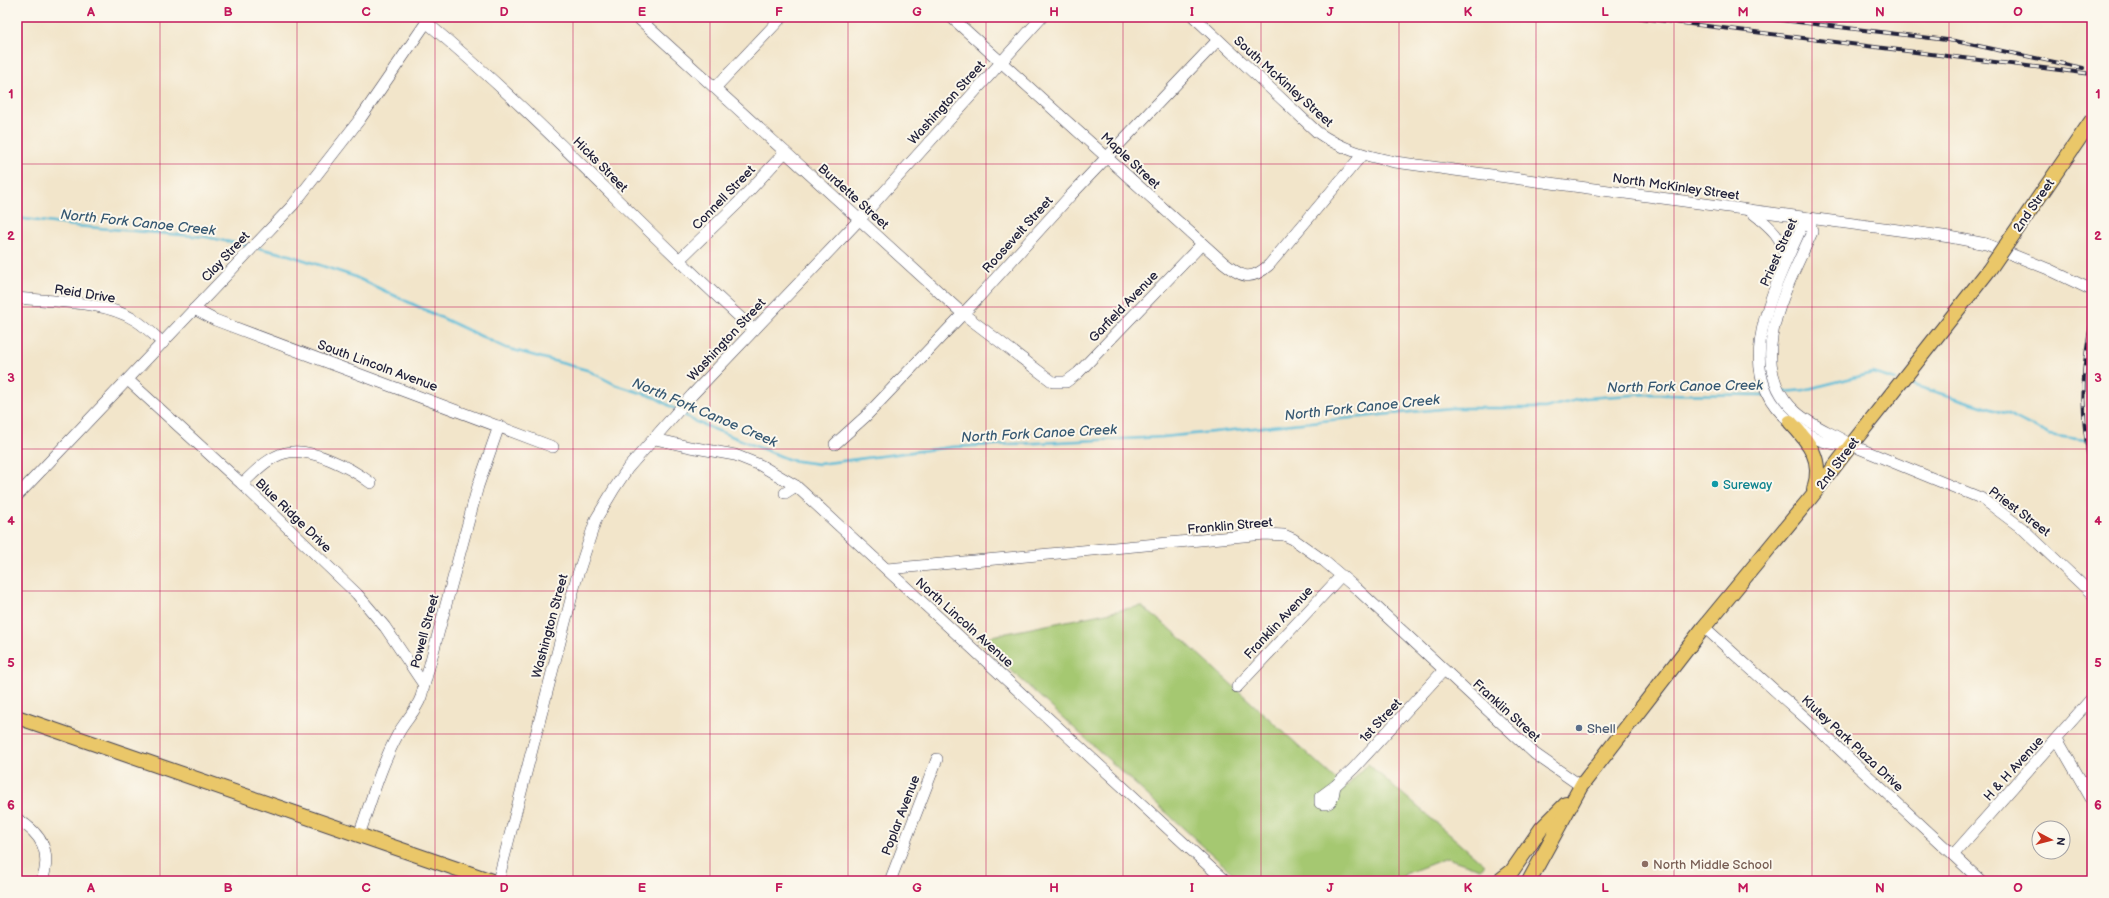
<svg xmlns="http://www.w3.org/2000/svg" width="2109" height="898" font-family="'Balsamiq Sans',sans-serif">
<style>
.pitch{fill:#a5c871;stroke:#647556}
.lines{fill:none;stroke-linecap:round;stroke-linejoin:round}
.stream{stroke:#5abcd8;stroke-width:2.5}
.minor-casing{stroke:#413f50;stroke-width:12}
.major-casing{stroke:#413f50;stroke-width:16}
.minor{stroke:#fff;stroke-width:11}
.major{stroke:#eac769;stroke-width:14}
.rail-casing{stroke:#22223b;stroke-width:4}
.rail{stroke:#fbf7ec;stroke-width:2.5;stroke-dasharray:8;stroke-linecap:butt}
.major-bridge-casing{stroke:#413f50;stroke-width:16;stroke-linecap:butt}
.major-bridge{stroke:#eac769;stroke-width:14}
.grid{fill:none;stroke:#c2185b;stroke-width:1;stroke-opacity:0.55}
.culture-dot{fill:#0f9aa8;stroke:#fbf7ec;stroke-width:1.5}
.service-dot{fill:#5c6f8a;stroke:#fbf7ec;stroke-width:1.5}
.education-dot{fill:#8d6e63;stroke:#fbf7ec;stroke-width:1.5}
.labels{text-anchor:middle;stroke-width:4;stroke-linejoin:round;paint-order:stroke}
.street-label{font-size:13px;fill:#22223b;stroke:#fbf7ec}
.culture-label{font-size:13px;fill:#0d838f;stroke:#fbf7ec;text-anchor:start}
.service-label{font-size:13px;fill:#4e5e75;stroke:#fbf7ec;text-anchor:start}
.education-label{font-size:13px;fill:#785e54;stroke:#fbf7ec;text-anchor:start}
.water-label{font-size:14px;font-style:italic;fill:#365872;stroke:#fbf7ec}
.neatline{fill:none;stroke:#c2185b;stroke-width:1.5}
.grid-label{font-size:13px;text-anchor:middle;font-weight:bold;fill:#c2185b}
</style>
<rect width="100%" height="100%" fill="#fbf7ec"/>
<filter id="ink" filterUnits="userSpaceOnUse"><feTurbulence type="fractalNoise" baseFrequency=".025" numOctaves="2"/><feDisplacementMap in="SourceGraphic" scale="8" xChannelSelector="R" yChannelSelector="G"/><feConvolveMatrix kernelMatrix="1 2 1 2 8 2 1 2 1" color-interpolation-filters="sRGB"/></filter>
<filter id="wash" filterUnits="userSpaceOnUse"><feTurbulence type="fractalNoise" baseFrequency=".012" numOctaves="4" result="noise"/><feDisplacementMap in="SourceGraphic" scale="16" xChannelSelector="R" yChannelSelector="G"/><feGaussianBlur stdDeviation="0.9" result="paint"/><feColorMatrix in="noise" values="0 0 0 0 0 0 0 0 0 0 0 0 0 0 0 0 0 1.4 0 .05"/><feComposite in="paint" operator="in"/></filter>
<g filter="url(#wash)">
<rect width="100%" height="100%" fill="#f2e5ca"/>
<!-- pitch -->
<polygon class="pitch" points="1141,606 1173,631 1345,788 1368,764 1485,865 1480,869 1447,858 1405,874 1401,881 1241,881 977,639"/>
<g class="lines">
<!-- stream -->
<g class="stream">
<polyline points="17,218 75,226 206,237 249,246"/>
<polyline points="258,248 289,255 353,276 506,348 587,370 616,385 654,397 675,409"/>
<polyline points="1906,383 2008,414 2049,435 2092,441"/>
<polyline points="1784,392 1804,390 1872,373 1896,380"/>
<polyline points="681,413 694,421 790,460 819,464 951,447 1163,437 1451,408 1545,408 1585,398 1649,394 1765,395"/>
</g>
</g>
</g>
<g filter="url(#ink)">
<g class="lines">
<!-- minor casing -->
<g class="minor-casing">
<g id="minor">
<polyline points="637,17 962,313 1053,382 1066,382 1078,373 1202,244"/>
<path d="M951 17 1224 263C1242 277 1250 282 1269 265L1362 155"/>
<path d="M1194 17 1317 132C1341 149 1366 156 1395 162L1950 237 1986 244 2048 269 2092 290"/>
<path d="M426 22C542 118 642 230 754 330"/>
<polyline points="715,88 782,17"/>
<path d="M1749 210C1767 224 1787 238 1784 263"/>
<path d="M1809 218 1812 232C1789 285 1741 363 1796 412 1811 426 1833 433 1851 445L1983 499 2023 529 2092 594"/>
<path d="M1809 218 1801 228C1775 288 1725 376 1795 425 1816 440 1825 445 1851 445"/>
<polyline points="679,260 738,203 785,152"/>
<path d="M17 298C53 302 103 300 135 320 145 326 154 335 163 343"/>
<polyline points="194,309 215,320 553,447"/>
<polyline points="128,380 242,484 357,594 385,627 424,685"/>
<polyline points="655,439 690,447 735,455 760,465 796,486 1225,881"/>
<polyline points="835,444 865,417 977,299 1071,195 1218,40"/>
<path d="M242 484C254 473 268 457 285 453 310 446 351 468 371 483"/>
<polyline points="785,493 796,486"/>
<polyline points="17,496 293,205 360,119 430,17"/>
<polyline points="887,569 1265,534 1284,535 1293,539 1324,561 1357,589 1535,754 1581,786"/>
<polyline points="1704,627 1809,721 1981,881"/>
<polyline points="1237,687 1341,576"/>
<polyline points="2057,739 2092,800"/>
<polyline points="1335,786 1354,768 1443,671"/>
<path d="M1335 786C1333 794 1334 805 1323 804L1320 803V797Z"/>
<path d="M17 819C42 834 52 852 42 881"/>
<path d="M359 835C371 801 381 765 398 734 405 721 416 711 421 697L478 486 499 426"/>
<polyline points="1953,855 2092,698"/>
<polyline points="498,881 576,580 596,519 614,489 628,468 692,395 859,220 1042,17"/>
<polyline points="890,881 937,759"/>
</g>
</g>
<!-- major casing -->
<g class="major-casing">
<g id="major">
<path d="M1790 422C1809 442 1824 460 1814 489"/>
<polyline points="17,717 492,881"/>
<polyline points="1499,881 1512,871 1541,829 1566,804"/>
<polyline points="1529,881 1581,786 1704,627 1812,496 1851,445 1886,401"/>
</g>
</g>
<!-- minor -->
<use href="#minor" class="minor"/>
<!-- major -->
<use href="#major" class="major"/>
<!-- rail casing -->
<g class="rail-casing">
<g id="rail">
<polyline points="1634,17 2092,74"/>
<polyline points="1756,17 1955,41 2083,68"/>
<path d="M2092 319C2089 337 2085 356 2084 374 2082 407 2085 442 2092 475"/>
</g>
</g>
<!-- rail -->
<use href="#rail" class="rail"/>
<!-- major-bridge casing -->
<g class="major-bridge-casing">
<polyline id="major-bridge" points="1886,401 1989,270 2092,120"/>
</g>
<!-- major-bridge -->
<use href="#major-bridge" class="major-bridge"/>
</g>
</g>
<!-- grid -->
<path class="grid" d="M160 17V881M297 17V881M435 17V881M573 17V881M710 17V881M848 17V881M986 17V881M1123 17V881M1261 17V881M1399 17V881M1536 17V881M1674 17V881M1812 17V881M1949 17V881M17 164H2092M17 307H2092M17 449H2092M17 591H2092M17 734H2092"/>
<!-- markers -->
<circle class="culture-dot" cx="1715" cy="484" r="4"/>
<circle class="service-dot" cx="1579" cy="728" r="4"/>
<circle class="education-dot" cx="1645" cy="864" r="4"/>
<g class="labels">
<!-- street labels -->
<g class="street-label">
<text transform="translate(1284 81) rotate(42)" y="5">South McKinley Street</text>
<text transform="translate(946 102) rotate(-48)" y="5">Washington Street</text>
<text transform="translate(1131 160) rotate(43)" y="5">Maple Street</text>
<text transform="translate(601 164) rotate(45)" y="5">Hicks Street</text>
<text transform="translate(1676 186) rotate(8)" y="5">North McKinley Street</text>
<text transform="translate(854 196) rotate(42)" y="5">Burdette Street</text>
<text transform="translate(723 197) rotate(-46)" y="5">Connell Street</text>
<text transform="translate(2033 205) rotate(-55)" y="5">2nd Street</text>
<text transform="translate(1017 234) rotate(-48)" y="5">Roosevelt Street</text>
<text transform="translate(1778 252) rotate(-66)" y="5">Priest Street</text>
<text transform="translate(225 256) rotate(-47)" y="5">Clay Street</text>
<text transform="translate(85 293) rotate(9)" y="5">Reid Drive</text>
<text transform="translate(1123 306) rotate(-46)" y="5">Garfield Avenue</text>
<text transform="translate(726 339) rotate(-47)" y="5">Washington Street</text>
<text transform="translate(378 365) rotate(20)" y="5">South Lincoln Avenue</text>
<text transform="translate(1837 463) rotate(-53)" y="5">2nd Street</text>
<text transform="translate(2020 511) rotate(37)" y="5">Priest Street</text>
<text transform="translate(294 515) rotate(44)" y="5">Blue Ridge Drive</text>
<text transform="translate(1230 525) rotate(-5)" y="5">Franklin Street</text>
<text transform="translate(965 622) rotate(42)" y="5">North Lincoln Avenue</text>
<text transform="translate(1278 622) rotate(-47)" y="5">Franklin Avenue</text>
<text transform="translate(549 626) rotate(-75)" y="5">Washington Street</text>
<text transform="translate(424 631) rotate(-75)" y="5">Powell Street</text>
<text transform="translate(1507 710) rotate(42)" y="5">Franklin Street</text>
<text transform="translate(1380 720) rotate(-47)" y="5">1st Street</text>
<text transform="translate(1853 743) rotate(43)" y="5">Klutey Park Plaza Drive</text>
<text transform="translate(2013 768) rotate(-48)" y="5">H &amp; H Avenue</text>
<text transform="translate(900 815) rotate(-69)" y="5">Poplar Avenue</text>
</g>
<!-- culture labels -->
<g class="culture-label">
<text x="1723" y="489">Sureway</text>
</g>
<!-- service labels -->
<g class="service-label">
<text x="1587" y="733">Shell</text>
</g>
<!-- education labels -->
<g class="education-label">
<text x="1653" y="869">North Middle School</text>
</g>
<!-- water labels -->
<g class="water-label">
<text transform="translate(138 222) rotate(6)" y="5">North Fork Canoe Creek</text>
<text transform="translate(1685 386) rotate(-1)" y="5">North Fork Canoe Creek</text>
<text transform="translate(1362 407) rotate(-6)" y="5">North Fork Canoe Creek</text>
<text transform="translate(705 412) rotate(23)" y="5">North Fork Canoe Creek</text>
<text transform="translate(1039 433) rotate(-3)" y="5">North Fork Canoe Creek</text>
</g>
</g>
<!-- margin -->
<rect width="2109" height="898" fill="none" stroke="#fbf7ec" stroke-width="44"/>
<!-- north arrow -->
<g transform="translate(2051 840) rotate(97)"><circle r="19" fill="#fbf7ec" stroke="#a4a2a5"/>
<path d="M0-3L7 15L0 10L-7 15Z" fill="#c8321e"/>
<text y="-6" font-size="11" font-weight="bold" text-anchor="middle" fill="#22223b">N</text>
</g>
<rect x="22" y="22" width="2065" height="854" class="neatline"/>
<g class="grid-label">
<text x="91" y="16">A</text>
<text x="228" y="16">B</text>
<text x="366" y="16">C</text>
<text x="504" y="16">D</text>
<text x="642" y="16">E</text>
<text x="779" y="16">F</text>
<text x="917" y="16">G</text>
<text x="1054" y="16">H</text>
<text x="1192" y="16">I</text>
<text x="1330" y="16">J</text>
<text x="1468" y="16">K</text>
<text x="1605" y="16">L</text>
<text x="1743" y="16">M</text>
<text x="1880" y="16">N</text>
<text x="2018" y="16">O</text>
<text x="11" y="98">1</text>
<text x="2098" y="98">1</text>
<text x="11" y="240">2</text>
<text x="2098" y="240">2</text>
<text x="11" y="382">3</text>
<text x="2098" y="382">3</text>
<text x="11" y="525">4</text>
<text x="2098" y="525">4</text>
<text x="11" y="667">5</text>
<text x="2098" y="667">5</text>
<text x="11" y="809">6</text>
<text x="2098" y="809">6</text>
<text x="91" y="892">A</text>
<text x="228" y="892">B</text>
<text x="366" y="892">C</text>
<text x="504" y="892">D</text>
<text x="642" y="892">E</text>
<text x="779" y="892">F</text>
<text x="917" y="892">G</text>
<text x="1054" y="892">H</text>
<text x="1192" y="892">I</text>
<text x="1330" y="892">J</text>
<text x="1468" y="892">K</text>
<text x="1605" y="892">L</text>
<text x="1743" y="892">M</text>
<text x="1880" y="892">N</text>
<text x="2018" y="892">O</text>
</g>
</svg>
